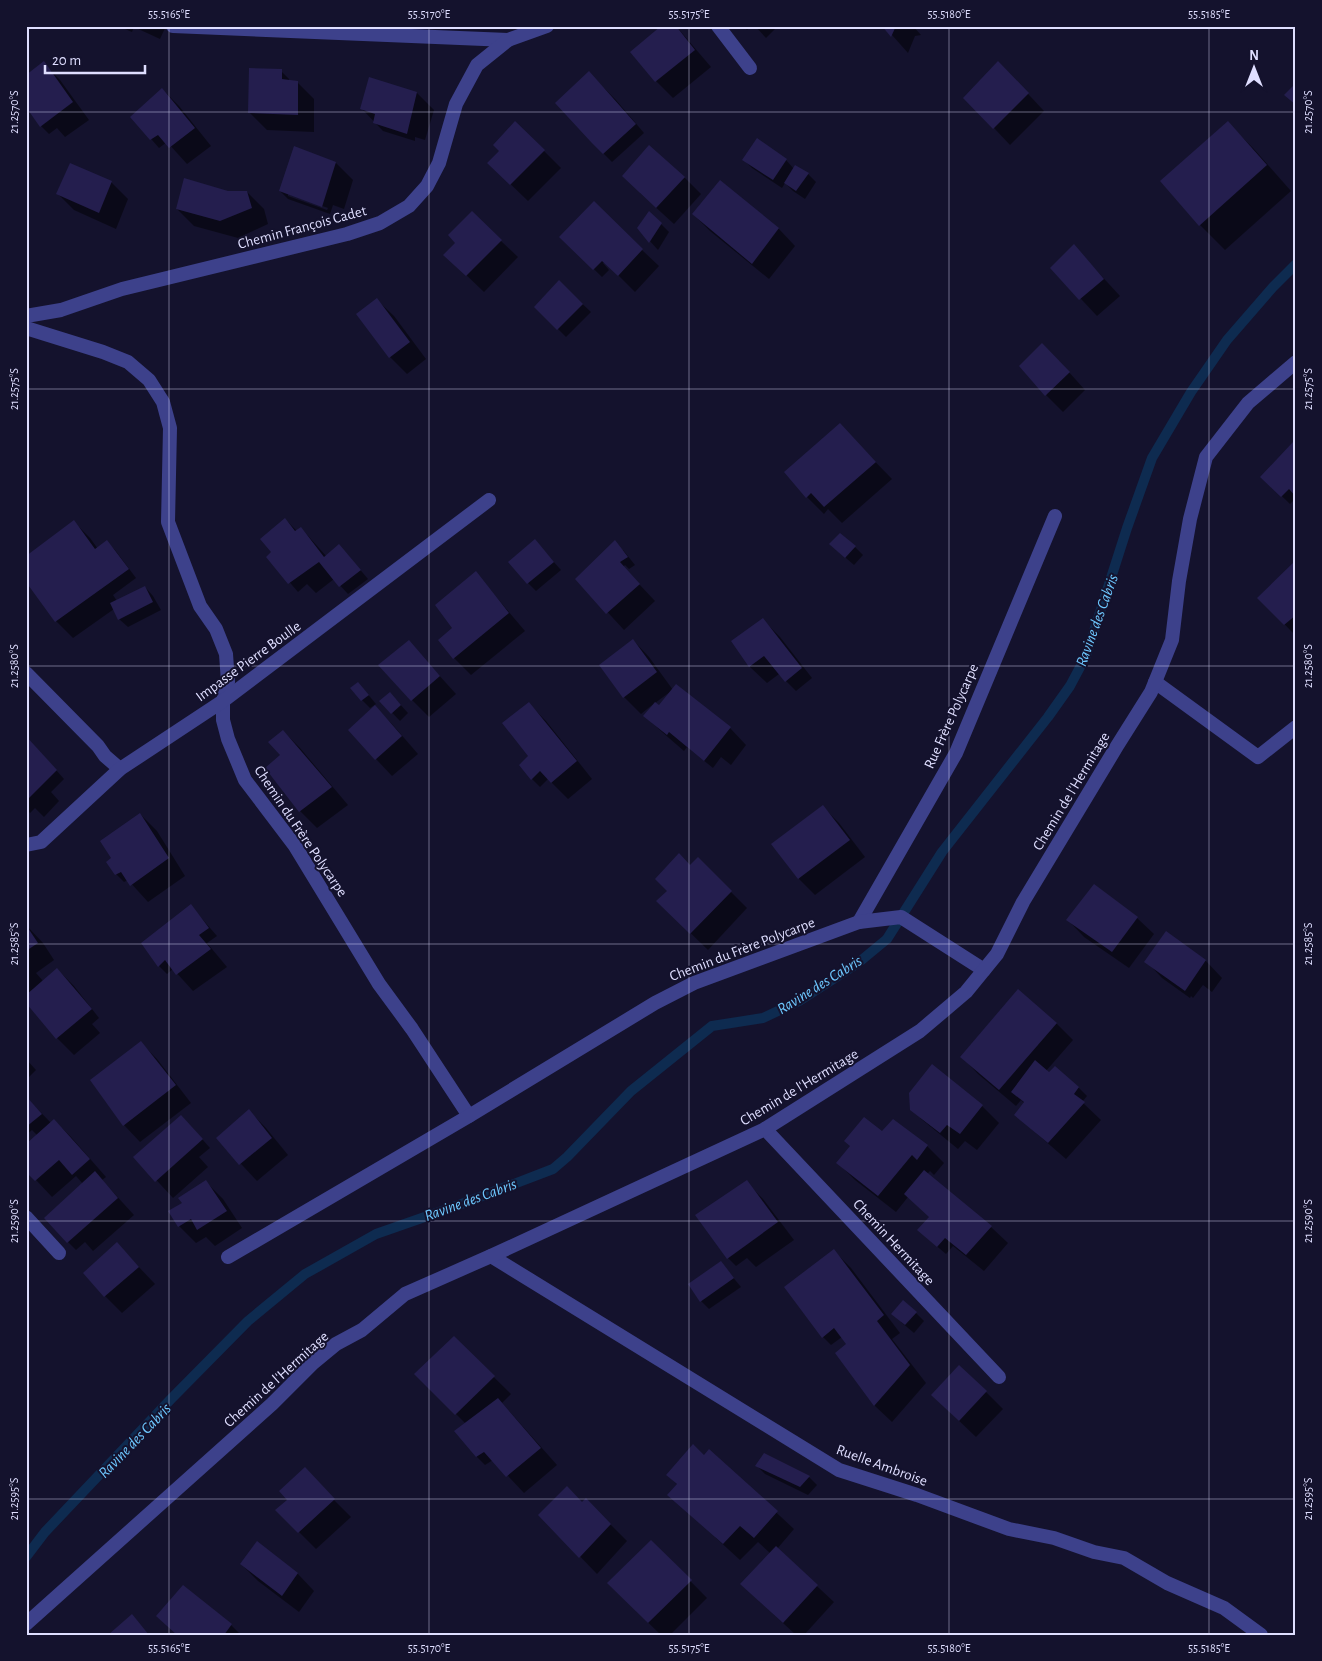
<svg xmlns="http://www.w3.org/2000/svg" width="1322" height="1661" font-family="'Alegreya Sans',sans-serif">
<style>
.shadow{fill:#0007;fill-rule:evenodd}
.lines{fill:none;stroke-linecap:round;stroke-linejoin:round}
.stream{stroke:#0e2b50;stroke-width:10}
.building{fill:#241e4e}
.service{stroke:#3d418b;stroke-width:14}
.minor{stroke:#3d418b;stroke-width:14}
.ticks{fill:none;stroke:#dfdeff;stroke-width:1;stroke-opacity:0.45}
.labels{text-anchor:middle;stroke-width:4;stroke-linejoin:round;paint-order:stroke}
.street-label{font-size:15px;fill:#dfdeff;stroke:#14122d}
.water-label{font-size:16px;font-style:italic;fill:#6dc7fe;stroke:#14122d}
.neatline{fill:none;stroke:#dfdeff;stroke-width:2}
.ticks-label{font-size:12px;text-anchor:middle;fill:#dfdeff}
</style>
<rect width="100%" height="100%" fill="#14122d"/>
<!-- shadow -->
<g class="shadow">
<polygon points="118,26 166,26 160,39 134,27 132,32"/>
<polygon points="676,26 711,67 673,98 656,81 631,52"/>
<polygon points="743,26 751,26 747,30"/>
<polygon points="755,26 778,26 766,38"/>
<polygon points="884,26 913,26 921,35 915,36 908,53"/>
<polygon points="43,63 60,80 89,120 65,137 57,128 49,134 41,126"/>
<polygon points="281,71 289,79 289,81 297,82 314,99 314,132 267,130 250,113"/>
<polygon points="589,73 616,100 644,133 612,162 603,153"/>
<polygon points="1015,80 1044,111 1010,145 994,128"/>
<polygon points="162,89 179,106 211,146 187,164 167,142 159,148 132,117"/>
<polygon points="417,93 434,110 425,140 415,137 415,141 383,131 362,109"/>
<polygon points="1228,123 1253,148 1291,191 1225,250 1200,225"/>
<polygon points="521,128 561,168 528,201 505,179"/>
<polygon points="744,160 786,160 794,169 808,174 816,182 805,199 793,191 785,183 782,188 752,168"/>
<path d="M336 163 353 180 344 209 333 205 330 214 288 199 280 191ZM288 194 328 208 327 210 288 196Z"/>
<polygon points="684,177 701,194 674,224 640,193"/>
<polygon points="111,182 128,199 116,229 74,210 57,193"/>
<polygon points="720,182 779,229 795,246 769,279 710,231 693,214"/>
<polygon points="247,192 264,209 268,224 238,238 194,226 177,209"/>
<polygon points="661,224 669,232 658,250 638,228"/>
<polygon points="561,237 642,250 659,266 635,292 605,262 603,263 609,270 602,277"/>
<polygon points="501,241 518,257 484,292 462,271 457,243"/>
<polygon points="1074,246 1120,296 1097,316 1052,268"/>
<polygon points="559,282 591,312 566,337 536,307"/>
<polygon points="377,300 394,316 426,359 407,374 390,357 358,314"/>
<polygon points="1059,361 1085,390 1063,412 1046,395"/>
<polygon points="856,442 892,479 842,523 828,509 824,514 807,497"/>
<polygon points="1296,447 1296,498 1290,504 1262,477"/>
<polygon points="285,519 297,531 301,528 327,557 347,554 368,579 348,594 334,579 316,593 307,584 298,592 268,557 273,552"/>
<polygon points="74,522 90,538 98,549 107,542 115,550 136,578 113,595 117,601 145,587 153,596 161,610 128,627 119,619 114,609 73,638 56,621 26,580"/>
<polygon points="535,541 561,570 536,591 528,583"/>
<polygon points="855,547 863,555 854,565 839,552"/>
<polygon points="623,550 635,565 629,569 625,565 623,567 655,601 624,630 577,579"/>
<polygon points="1296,562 1296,630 1293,633 1259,598"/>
<polygon points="476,573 525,631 471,675 454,658 439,640 454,628"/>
<polygon points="763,620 780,637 812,678 796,691 779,674 767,683 750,667 733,642"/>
<path d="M633 640 649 657 673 690 730 728 746 745 731 765 721 757 713 768 687 747 684 751 662 732 645 716 652 705 641 714 624 697ZM670 692 659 707 655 703Z"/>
<polygon points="409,642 456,694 429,717 412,700"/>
<polygon points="366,692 376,704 370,708 362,700"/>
<polygon points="381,701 398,702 408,713 400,721"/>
<polygon points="529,704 546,721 592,779 568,799 548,779 540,787 532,779 528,757"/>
<polygon points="375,707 392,724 418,754 392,776 376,759"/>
<polygon points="283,731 300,748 348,805 317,828 300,811 266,769 281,755"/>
<polygon points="26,736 64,779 51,792 59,801 44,817 35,808 30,813 26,809"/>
<polygon points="822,806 839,823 865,857 815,895 799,879"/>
<polygon points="140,814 157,831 185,876 148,902 128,880 124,882 116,874 112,859"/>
<polygon points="698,859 747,908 708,950 675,918 691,867"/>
<polygon points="191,906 217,936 207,943 227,967 193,991 173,969 167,974 159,966"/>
<polygon points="1137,918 1154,934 1129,968 1084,937 1068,920"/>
<polygon points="26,925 43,943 54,960 36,973 43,981 57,969 74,986 99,1018 92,1024 100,1033 74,1055 57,1038 26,1001"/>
<polygon points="1166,933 1206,961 1222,978 1212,992 1203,985 1193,998 1191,996 1190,998 1162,978 1146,961"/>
<polygon points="1056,1023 1073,1040 1046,1071 1050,1074 1055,1068 1079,1088 1087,1096 1082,1102 1101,1120 1066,1159 1036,1133 1025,1104 1021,1100 1016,1106 978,1074 962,1057"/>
<polygon points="141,1043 157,1059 191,1103 140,1142 124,1125"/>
<polygon points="26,1059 36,1070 26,1080"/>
<polygon points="932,1065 982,1106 999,1123 977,1150 965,1141 958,1149 920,1118"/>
<polygon points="26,1097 51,1123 54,1120 71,1137 106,1177 102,1180 134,1215 93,1251 85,1242 76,1250 68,1242 83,1184 76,1176 52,1197 36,1180 37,1135 32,1130 26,1135"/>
<polygon points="249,1111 266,1128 288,1155 257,1181 217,1138"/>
<polygon points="893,1121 927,1146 944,1163 934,1175 930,1171 927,1174 991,1227 1008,1243 984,1271 953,1246 946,1254 927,1238 930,1217 908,1197 896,1212 855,1180 838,1163 883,1133"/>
<polygon points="189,1124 210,1148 199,1157 208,1167 173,1198 135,1157"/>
<polygon points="206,1182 223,1199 242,1228 215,1246 206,1237 196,1243 179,1226"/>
<polygon points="746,1182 763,1199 794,1240 756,1267 747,1258 736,1266 728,1258 697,1215"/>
<polygon points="117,1244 155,1284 122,1313 105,1296"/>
<polygon points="834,1251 851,1268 900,1333 892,1339 926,1383 892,1422 875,1406 837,1353 848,1345 842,1337 831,1345 823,1337"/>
<polygon points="721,1263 741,1287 709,1309 701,1301"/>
<polygon points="916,1313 924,1321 914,1333 901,1322"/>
<polygon points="454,1338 511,1394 502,1403 557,1465 524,1493 493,1460 485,1465 477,1457 456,1431 466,1424 416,1374"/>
<polygon points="986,1392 1003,1409 976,1437 932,1395"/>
<polygon points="765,1455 809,1477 817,1485 808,1495 765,1474 757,1466"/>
<polygon points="705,1458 750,1488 794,1529 777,1549 834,1602 804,1635 796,1635 759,1601 771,1554 758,1542 740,1560 716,1538 678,1485 667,1475"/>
<polygon points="320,1486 351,1517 316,1549 277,1510"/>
<polygon points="586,1500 627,1541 597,1574 540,1515 582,1504"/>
<polygon points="651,1541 707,1598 670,1635 661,1635 636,1611"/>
<polygon points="257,1542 298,1574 314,1591 299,1612 258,1581 241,1564"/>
<polygon points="183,1586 231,1625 241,1635 178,1635"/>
</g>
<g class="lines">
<!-- stream -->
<polyline class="stream" points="26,1557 45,1532 171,1399 248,1321 305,1274 376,1234 459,1205 553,1169 567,1157 631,1091 712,1026 763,1018 799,1001 858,963 887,939 942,852 1048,717 1070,686 1086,656 1127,528 1152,458 1191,392 1227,340 1273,287 1296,264"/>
</g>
<!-- building -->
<g class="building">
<polygon points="661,26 676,26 695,50 655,82 630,52"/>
<polygon points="882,26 896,26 891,37"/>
<polygon points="44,61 73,102 40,127 26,107 26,75"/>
<polygon points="998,61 1029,93 993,129 963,98"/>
<polygon points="249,68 282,69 282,79 298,81 298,115 248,113"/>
<polygon points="589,71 636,124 603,154 591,142 606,127 591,142 555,103"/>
<polygon points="369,77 417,92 407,134 373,123 375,114 360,109"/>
<polygon points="1296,83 1296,105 1284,95"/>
<polygon points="162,88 195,128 169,148 158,135 150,140 130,117"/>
<polygon points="515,121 545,150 510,185 487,163 499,151 493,145"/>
<polygon points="1228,121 1267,165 1199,226 1160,181"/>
<polygon points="757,138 787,159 773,180 742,160"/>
<polygon points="649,145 685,177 656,208 622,176"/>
<polygon points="294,146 336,162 322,207 279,191"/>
<polygon points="70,163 112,181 99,213 56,194"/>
<polygon points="795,165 809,173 796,191 784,183"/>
<polygon points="184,178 228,191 247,191 252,208 220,221 176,209"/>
<polygon points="720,180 779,228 752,264 692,214"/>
<polygon points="594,201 643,249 618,276 602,261 593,270 559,237"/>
<polygon points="472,211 502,240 466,276 443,255 455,243 448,235"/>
<polygon points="649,211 662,223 649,243 637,228"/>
<polygon points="1074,244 1104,279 1079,300 1050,268"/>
<polygon points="559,280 583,304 557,330 534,307"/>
<polygon points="377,298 410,342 389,358 356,314"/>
<polygon points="1042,343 1070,372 1045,396 1019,366"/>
<polygon points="840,423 876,462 824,507 811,493 806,498 784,472"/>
<polygon points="1293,442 1296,445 1296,497 1289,489 1281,497 1260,477"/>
<polygon points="285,518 295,531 301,527 324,557 339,544 361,570 339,587 319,562 288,584 266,557 271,552 260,539"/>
<polygon points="74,520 95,549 107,540 129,569 55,622 26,582 26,556"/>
<polygon points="840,533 856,546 845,558 829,544"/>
<polygon points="535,539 554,562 527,584 508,562"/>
<polygon points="615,540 628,557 620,562 640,584 606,614 575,579"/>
<polygon points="1296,560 1296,615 1284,625 1257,598"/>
<polygon points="476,571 509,613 453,659 438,640 452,628 435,605"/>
<polygon points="145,586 153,602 118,620 110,603"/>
<polygon points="763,618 802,668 785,682 764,656 749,667 731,641"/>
<polygon points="633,639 657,672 623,698 599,665"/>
<polygon points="409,640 440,676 411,701 378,665"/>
<polygon points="358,682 369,695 361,701 350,688"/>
<polygon points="676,684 731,727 704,761 669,732 667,735 643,716 655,702 659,705"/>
<polygon points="390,692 401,705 391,714 379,701"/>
<polygon points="529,702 577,761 551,783 540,771 531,780 519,765 528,756 502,723"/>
<polygon points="375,705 402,736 375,760 348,730"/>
<polygon points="283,730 332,787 299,812 265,768 280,755 268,742"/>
<polygon points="26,736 57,770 26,801"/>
<polygon points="823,805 850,840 798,879 771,844"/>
<polygon points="140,813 169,858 130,886 121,872 115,875 106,862 111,858 100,841"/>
<polygon points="679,853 690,865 698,857 732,891 690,934 656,901 667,891 655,879"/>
<polygon points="1094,884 1138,917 1112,952 1066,920"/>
<polygon points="191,904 209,928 199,935 211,949 176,975 165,960 158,967 141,943"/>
<polygon points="26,925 38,943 26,951"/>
<polygon points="1166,931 1206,960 1185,991 1144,962"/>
<polygon points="57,968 92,1009 56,1039 26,1003 26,995"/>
<polygon points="1018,989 1057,1023 999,1090 960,1057"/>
<polygon points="141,1041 176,1085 123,1126 90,1080"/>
<polygon points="1035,1060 1049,1072 1055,1066 1079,1087 1074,1094 1085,1102 1048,1143 1014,1115 1024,1102 1011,1092"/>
<polygon points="932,1064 983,1105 960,1134 947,1125 940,1133 910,1110 909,1093"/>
<polygon points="26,1096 42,1114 26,1127"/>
<polygon points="249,1109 272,1138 239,1165 216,1138"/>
<polygon points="181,1115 203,1139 155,1182 133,1157"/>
<polygon points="864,1117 882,1131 893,1119 928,1145 917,1160 912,1155 878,1196 836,1163 850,1146 844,1141"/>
<polygon points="54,1119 90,1159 72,1175 59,1160 35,1181 26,1172 26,1144"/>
<polygon points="924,1170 992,1226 966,1255 945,1238 937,1247 917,1230 929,1217 904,1194"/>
<polygon points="95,1171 118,1198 67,1243 44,1218"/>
<polygon points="206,1180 227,1211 197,1230 191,1219 178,1227 168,1211 182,1203 178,1198"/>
<polygon points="747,1180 778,1222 727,1259 695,1215"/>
<polygon points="117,1242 139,1267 104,1297 83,1273"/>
<polygon points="834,1249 884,1315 877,1321 910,1365 874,1406 835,1353 846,1344 834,1328 822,1338 784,1287"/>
<polygon points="721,1261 734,1278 700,1302 688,1284"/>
<polygon points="903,1300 917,1312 905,1325 891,1314"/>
<polygon points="454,1336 495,1376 455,1415 414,1374"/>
<polygon points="959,1365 987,1391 959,1421 931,1395"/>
<polygon points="498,1398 541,1448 506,1477 484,1452 476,1457 454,1431"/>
<polygon points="693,1444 704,1455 709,1449 778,1511 754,1538 740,1526 723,1544 667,1495 677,1484 666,1475"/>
<polygon points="764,1453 810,1476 800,1487 755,1466"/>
<polygon points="305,1467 335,1499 298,1533 275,1510 287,1500 279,1491"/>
<polygon points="567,1486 582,1502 586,1498 611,1524 579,1558 538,1515"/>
<polygon points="651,1540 692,1580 648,1623 607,1583"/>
<polygon points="257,1541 298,1573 282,1596 240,1564"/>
<polygon points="776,1546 818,1585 783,1623 740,1584"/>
<polygon points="183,1585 232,1624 224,1635 177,1635 156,1616"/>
<polygon points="132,1614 149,1635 108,1635"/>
</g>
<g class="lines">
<!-- service -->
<polyline class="service" points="1155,682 1258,757 1296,727"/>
<!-- minor -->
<g class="minor">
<polyline points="173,26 508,40"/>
<polyline points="718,26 750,68"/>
<polyline points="26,316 61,310 122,289 347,234 380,223 409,206 427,186 439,163 456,104 477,65 508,40 547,26"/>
<polyline points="26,328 103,352 128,362 149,380 163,402 170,428 168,522 200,606 216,629 226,654 228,682 223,701 223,720 228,739 245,780 295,846 379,984 412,1029 469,1116"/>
<polyline points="26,673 98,746 105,756 120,769"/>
<polyline points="26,845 41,842 120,769 223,701 489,500"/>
<polyline points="859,922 956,753 1055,516"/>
<polyline points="765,1129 999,1377"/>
<polyline points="26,1217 59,1253"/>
<polyline points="491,1256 839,1470 917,1495 1009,1529 1054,1538 1094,1552 1124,1558 1167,1583 1224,1608 1261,1635"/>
<polyline points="228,1257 469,1116 655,1003 694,983 859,922 901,917 984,970"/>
<polyline points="26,1624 272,1404 313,1363 336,1344 362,1330 405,1294 491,1256 765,1129 920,1031 966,992 997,954 1023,902 1117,746 1151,692 1172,640 1179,581 1190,519 1206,457 1248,403 1296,362"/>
</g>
</g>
<!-- ticks -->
<path class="ticks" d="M169 26V1635M429 26V1635M689 26V1635M949 26V1635M1209 26V1635M26 112H1296M26 389H1296M26 666H1296M26 944H1296M26 1221H1296M26 1499H1296"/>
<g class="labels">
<!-- street labels -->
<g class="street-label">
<text transform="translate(302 227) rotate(-15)" y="5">Chemin François Cadet</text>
<text transform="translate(248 661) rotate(-36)" y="5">Impasse Pierre Boulle</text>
<text transform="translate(951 716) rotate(-66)" y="5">Rue Frère Polycarpe</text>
<text transform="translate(1071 791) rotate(-59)" y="5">Chemin de l'Hermitage</text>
<text transform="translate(301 831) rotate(56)" y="5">Chemin du Frère Polycarpe</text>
<text transform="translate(742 949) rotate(-21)" y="5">Chemin du Frère Polycarpe</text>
<text transform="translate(799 1087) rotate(-31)" y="5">Chemin de l'Hermitage</text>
<text transform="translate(894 1242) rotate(47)" y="5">Chemin Hermitage</text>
<text transform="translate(276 1379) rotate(-42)" y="5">Chemin de l'Hermitage</text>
<text transform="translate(882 1465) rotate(20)" y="5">Ruelle Ambroise</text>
</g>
<!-- water labels -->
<g class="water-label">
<text transform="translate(1096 620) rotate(-70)" y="6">Ravine des Cabris</text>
<text transform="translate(819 984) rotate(-32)" y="6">Ravine des Cabris</text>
<text transform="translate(470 1199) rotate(-20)" y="6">Ravine des Cabris</text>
<text transform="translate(134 1440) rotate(-46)" y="6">Ravine des Cabris</text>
</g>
</g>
<!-- border -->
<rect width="1322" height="1661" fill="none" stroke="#14122d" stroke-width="55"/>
<!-- north arrow -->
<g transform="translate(1254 68)" stroke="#14122d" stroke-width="4" paint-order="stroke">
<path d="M0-4L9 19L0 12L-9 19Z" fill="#dfdeff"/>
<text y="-8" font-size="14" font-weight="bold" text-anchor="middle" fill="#dfdeff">N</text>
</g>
<!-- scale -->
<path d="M45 65v8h100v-8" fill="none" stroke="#dfdeff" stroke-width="2.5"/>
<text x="52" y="65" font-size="15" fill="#dfdeff" stroke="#14122d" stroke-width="4" paint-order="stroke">20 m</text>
<rect x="28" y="28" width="1266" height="1606" class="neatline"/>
<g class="ticks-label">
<text x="169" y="18">55.5165°E</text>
<text x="429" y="18">55.5170°E</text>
<text x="689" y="18">55.5175°E</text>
<text x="949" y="18">55.5180°E</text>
<text x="1209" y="18">55.5185°E</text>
<text transform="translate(14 112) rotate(-90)" y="4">21.2570°S</text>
<text transform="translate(1308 112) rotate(-90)" y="4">21.2570°S</text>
<text transform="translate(14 389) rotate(-90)" y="4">21.2575°S</text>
<text transform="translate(1308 389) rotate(-90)" y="4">21.2575°S</text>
<text transform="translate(14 666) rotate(-90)" y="4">21.2580°S</text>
<text transform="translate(1308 666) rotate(-90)" y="4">21.2580°S</text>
<text transform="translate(14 944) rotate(-90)" y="4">21.2585°S</text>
<text transform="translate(1308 944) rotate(-90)" y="4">21.2585°S</text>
<text transform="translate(14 1221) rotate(-90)" y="4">21.2590°S</text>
<text transform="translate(1308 1221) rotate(-90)" y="4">21.2590°S</text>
<text transform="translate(14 1499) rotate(-90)" y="4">21.2595°S</text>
<text transform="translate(1308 1499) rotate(-90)" y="4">21.2595°S</text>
<text x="169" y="1652">55.5165°E</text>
<text x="429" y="1652">55.5170°E</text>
<text x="689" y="1652">55.5175°E</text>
<text x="949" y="1652">55.5180°E</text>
<text x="1209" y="1652">55.5185°E</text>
</g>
</svg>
